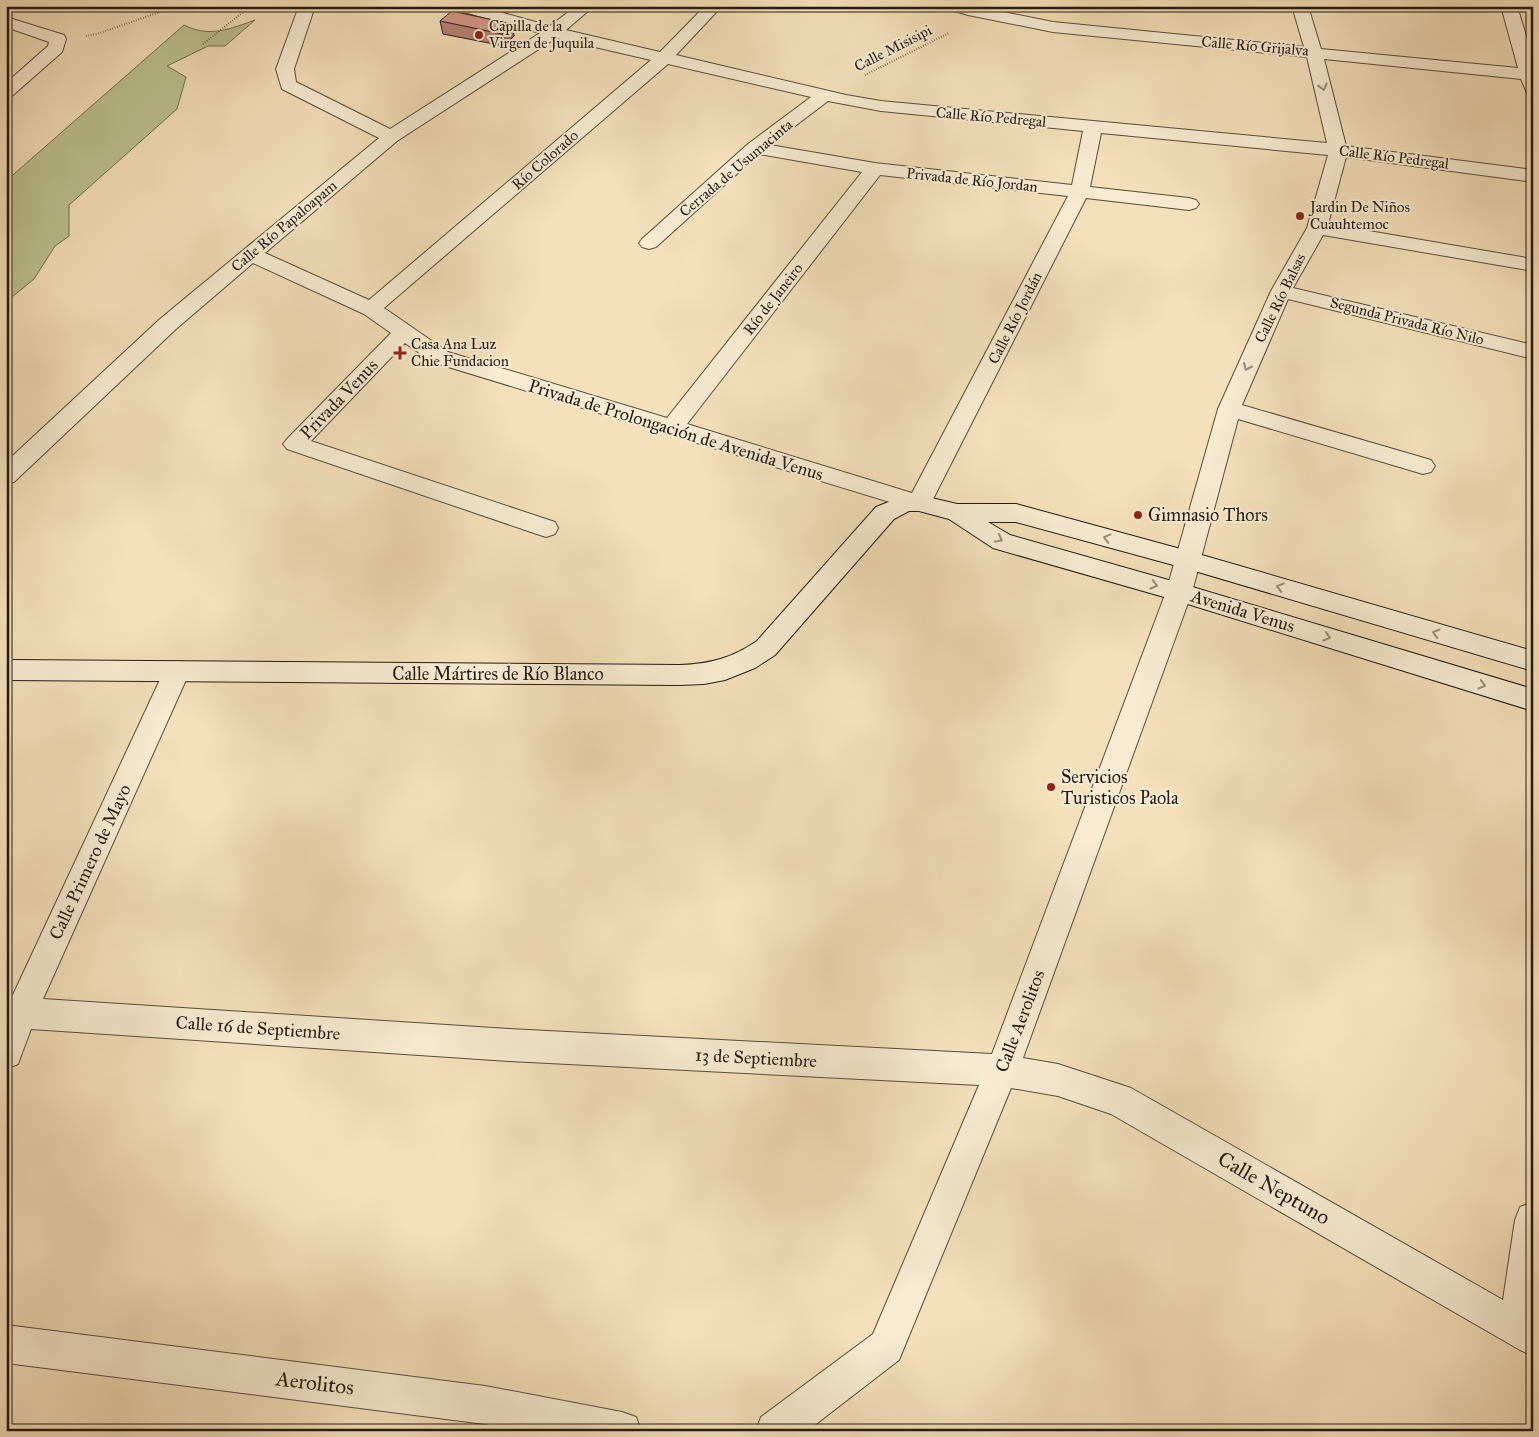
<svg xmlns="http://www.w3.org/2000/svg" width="1539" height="1437" font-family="'IM FELL Great Primer',serif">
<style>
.green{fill:#bbc290;stroke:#6e6e50}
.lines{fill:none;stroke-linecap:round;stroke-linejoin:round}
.minor-casing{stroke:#564c3b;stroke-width:2}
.secondary-casing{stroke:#221a11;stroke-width:2}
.path{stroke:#221a11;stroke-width:2;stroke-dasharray:0.5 2;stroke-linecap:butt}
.minor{fill:#f8ebd2;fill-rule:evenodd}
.secondary{fill:#f8ebd2;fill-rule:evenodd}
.wall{fill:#b88375;stroke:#221a11}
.shaded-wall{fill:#966a5f;stroke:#221a11}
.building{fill:#d69888;stroke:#221a11}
.oneway{stroke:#988d7b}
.poi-dot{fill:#8f2418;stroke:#f8ebd2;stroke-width:2}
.labels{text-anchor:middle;stroke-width:4;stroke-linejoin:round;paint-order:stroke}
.far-poi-label{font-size:15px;fill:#221a11;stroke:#f8ebd2;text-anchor:start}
.far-street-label{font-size:15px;fill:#221a11;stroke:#f8ebd2}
.street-label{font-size:18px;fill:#221a11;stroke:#f8ebd2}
.poi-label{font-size:18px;fill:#221a11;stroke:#f8ebd2;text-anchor:start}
.near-street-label{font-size:21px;fill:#221a11;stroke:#f8ebd2}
</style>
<rect width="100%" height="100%" fill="#f4e0ba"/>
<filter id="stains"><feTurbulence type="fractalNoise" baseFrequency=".004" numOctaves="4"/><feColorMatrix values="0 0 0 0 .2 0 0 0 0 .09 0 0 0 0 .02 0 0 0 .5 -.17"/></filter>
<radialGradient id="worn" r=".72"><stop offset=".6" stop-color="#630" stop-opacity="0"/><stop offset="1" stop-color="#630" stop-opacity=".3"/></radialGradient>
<!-- green -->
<path class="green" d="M255 20 225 46H208L167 66 186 77 177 109 69 205V236L55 246 34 279 6 302V181L184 25C209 38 230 29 255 20Z"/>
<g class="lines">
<!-- minor casing -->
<g class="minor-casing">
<g id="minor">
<path d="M299 6H315L294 69 296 82 390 129 540 33 453 9 451 6H478L550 26 576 6H594L566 30 660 52 705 6H722L676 55 846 95 881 101 1327 143 1307 57 1053 32 968 15 948 9 946 6H973L1053 22 1304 47 1292 6H1308L1321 49 1518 68 1501 6H1517L1533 59V94L1527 93 1521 79 1324 59 1346 146 1533 170V182L1346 157 1328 224 1533 259V271L1323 235 1293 288 1533 345V359L1288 299 1242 405 1431 460 1435 466 1431 472 1423 474 1238 419 1192 592 1023 1058 1058 1064 1131 1088 1503 1300 1515 1220 1520 1207 1533 1202V1356L1520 1350 1111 1114 1058 1096 1011 1088 899 1360 807 1431H756L761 1417 873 1334 979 1085 509 1061 31 1029 18 1064 6 1069V997H12L164 671 168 664 177 661 186 664 190 671 43 999 509 1029 992 1054 1166 592 1218 409 1271 291 1307 228 1328 155 1101 133 1090 187 1189 198 1196 200 1199 204 1196 208 1189 210 1086 198 931 503 928 509 919 511 432 362 405 343 311 441 555 522 558 528 555 534 546 537 537 534 287 449 283 444 287 439 391 333 364 314 253 263 176 329 14 482 6 484V462L160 319 379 138 282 89 276 69ZM556 38 651 60 369 300 265 253 397 141ZM668 64 811 97 748 144 642 239 639 243 642 247 649 249 656 247 759 154 862 172 667 418 448 352 384 308ZM828 101 881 111 1083 131 1072 185 875 163 770 145ZM880 175 1068 196 912 493 687 424Z"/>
<polygon points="6,17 64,35 66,39 62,52 12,96 6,97 6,83 48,46 49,42 6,27"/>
<polygon points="6,1325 485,1386 622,1412 636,1417 641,1431 519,1431 485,1424 6,1363"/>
</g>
</g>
<!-- secondary casing -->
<g class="secondary-casing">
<path id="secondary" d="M906 495H919L957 504H1016L1188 551 1533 651V671L1188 569 1016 522H988L1010 535 1179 583 1533 689V711L1178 601 993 548 949 519 919 511H909L894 519 775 655 755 668 725 680 704 684 680 685 6 680V660L680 665C710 664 732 658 757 641L876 507Z"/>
</g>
<!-- path -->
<g class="path">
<polyline points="86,36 97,34 177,6"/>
<polyline points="203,44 251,6"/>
<polyline points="865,75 949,33"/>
</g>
<!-- minor -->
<use href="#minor" class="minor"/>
<!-- secondary -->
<use href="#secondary" class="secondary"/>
</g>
<!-- wall -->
<polygon class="wall" points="440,21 512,24 514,36 504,46 443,34"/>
<!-- shaded-wall -->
<polygon class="shaded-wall" points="512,24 514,36 504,46 502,34"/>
<!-- building -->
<polygon class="building" points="452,11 512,24 502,34 440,21"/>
<!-- one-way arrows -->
<defs><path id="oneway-chevron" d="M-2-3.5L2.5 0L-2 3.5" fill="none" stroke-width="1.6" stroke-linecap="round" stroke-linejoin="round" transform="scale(1.25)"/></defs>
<g class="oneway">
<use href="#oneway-chevron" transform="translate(1323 87) rotate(76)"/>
<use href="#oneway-chevron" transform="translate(1247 367) rotate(114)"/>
<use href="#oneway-chevron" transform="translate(1107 538) rotate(-165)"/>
<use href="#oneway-chevron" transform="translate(999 539) rotate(29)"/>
<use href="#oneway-chevron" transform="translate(1154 585) rotate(16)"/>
<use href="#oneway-chevron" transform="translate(1280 587) rotate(-164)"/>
<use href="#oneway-chevron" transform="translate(1436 633) rotate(-164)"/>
<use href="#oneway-chevron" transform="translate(1327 637) rotate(17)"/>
<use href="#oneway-chevron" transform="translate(1482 685) rotate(17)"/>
</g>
<!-- markers -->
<g class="poi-dot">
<circle cx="479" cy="35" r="5"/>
<circle cx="1300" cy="216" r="5"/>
<path d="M397.5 345.5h5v5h5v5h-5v5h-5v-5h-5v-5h5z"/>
<circle cx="1138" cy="515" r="5"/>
<circle cx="1051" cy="787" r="5"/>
</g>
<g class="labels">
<!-- far-poi labels -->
<g class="far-poi-label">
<text x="489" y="31">Capilla de la<tspan x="489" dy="17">Virgen de Juquila</tspan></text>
<text x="1310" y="212">Jardin De Niños<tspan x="1310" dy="17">Cuauhtemoc</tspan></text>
<text x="411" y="349">Casa Ana Luz<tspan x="411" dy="17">Chie Fundacion</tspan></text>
</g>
<!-- far-street labels -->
<g class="far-street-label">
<text transform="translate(1255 46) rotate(5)" y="5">Calle Río Grijalva</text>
<text transform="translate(893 48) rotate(-27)" y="5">Calle Misisipi</text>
<text transform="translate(991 117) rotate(5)" y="5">Calle Río Pedregal</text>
<text transform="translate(1394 157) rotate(7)" y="5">Calle Río Pedregal</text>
<text transform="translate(545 160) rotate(-41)" y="5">Río Colorado</text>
<text transform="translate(736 168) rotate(-40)" y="5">Cerrada de Usumacinta</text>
<text transform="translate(972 180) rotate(6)" y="5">Privada de Río Jordan</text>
<text transform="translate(284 226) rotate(-40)" y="5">Calle Río Papaloapam</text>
<text transform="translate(1280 298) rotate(-64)" y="5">Calle Río Balsas</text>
<text transform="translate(773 299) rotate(-52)" y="5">Río de Janeiro</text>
<text transform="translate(1015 318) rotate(-63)" y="5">Calle Río Jordán</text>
<text transform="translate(1407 321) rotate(14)" y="5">Segunda Privada Río Nilo</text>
</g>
<!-- street labels -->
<g class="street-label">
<text transform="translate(339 399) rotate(-46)" y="6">Privada Venus</text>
<text transform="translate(676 430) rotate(17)" y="6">Privada de Prolongación de Avenida Venus</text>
<text transform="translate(1243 611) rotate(17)" y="6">Avenida Venus</text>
<text x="498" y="680">Calle Mártires de Río Blanco</text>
<text transform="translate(90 862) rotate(-65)" y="6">Calle Primero de Mayo</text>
<text transform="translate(1020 1021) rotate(-69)" y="6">Calle Aerolitos</text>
<text transform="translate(258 1028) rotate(4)" y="6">Calle 16 de Septiembre</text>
<text transform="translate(756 1058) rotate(3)" y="6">13 de Septiembre</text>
</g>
<!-- poi labels -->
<g class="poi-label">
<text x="1148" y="521">Gimnasio Thors</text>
<text x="1061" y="783">Servicios<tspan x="1061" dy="21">Turisticos Paola</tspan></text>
</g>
<!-- near-street labels -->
<g class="near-street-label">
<text transform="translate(1274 1188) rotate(30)" y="7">Calle Neptuno</text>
<text transform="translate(315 1383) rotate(7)" y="7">Aerolitos</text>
</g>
</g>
<!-- margin -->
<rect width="1539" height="1437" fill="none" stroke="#f4e0ba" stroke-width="25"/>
<rect x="8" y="8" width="1524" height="1422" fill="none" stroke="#221a11" stroke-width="2.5"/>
<rect x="12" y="12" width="1514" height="1412" fill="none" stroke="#221a11"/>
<rect width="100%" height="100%" filter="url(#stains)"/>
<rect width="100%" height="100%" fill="url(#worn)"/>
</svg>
